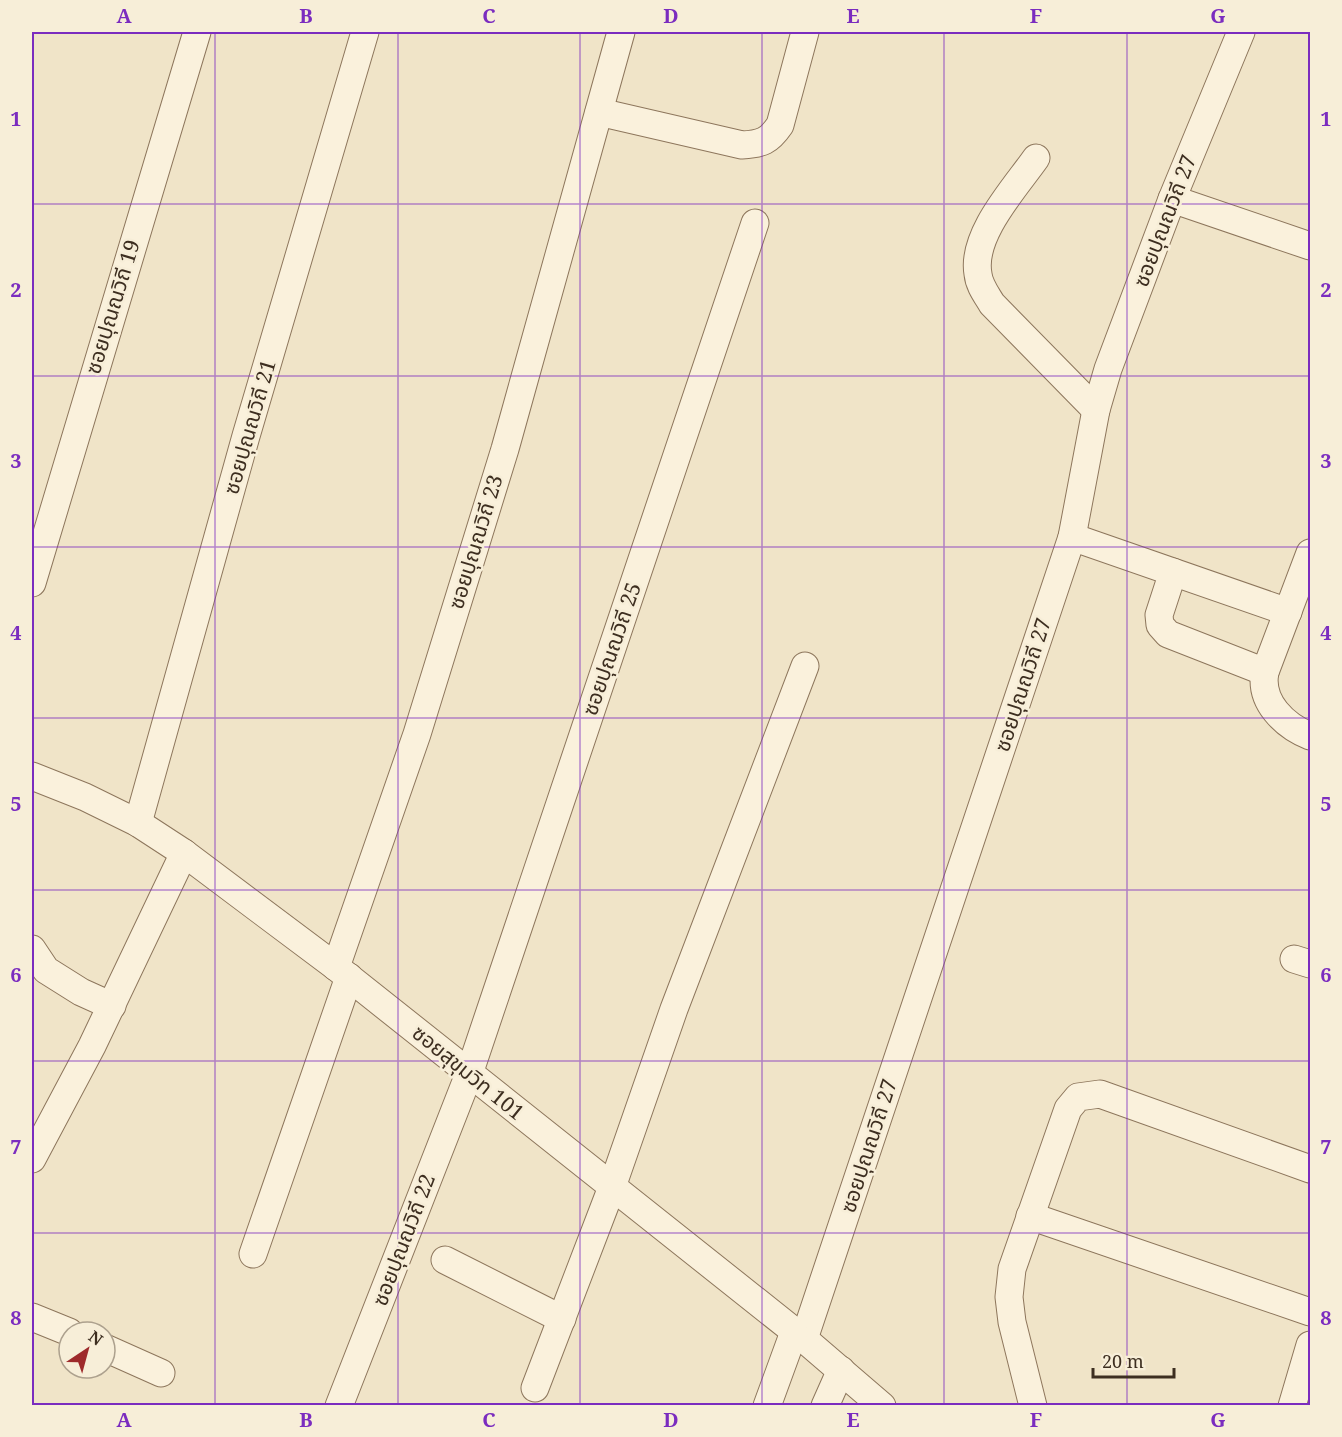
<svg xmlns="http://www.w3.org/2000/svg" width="1342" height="1437" font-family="'Noto Serif','Noto Sans Thai',serif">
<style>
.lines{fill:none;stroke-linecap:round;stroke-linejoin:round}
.minor-casing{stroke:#8d765c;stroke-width:29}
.minor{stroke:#faf1dc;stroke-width:27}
.grid{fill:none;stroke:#7b2cbf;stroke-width:1.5;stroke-opacity:0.55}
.labels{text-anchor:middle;stroke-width:5;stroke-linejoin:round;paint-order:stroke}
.street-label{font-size:21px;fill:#3d2e20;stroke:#f7eed8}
.neatline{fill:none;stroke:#7b2cbf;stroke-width:2}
.grid-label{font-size:20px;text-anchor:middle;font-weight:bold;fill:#7b2cbf}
</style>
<rect width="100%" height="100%" fill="#f0e4c8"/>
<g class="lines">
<!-- minor casing -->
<g class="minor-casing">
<g id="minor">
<path d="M599 112 742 145C762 144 769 141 780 125L805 32"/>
<path d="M1036 158C1015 188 971 235 978 274 979 285 986 294 992 304L1096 410"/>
<polyline points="1172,199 1310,246"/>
<polyline points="1072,537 1288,612"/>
<path d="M1310 553 1265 672C1259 702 1285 726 1310 736"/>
<polyline points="1173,572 1159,615 1160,625 1168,634 1265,672"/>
<polyline points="32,583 197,32"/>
<polyline points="32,776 85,797 138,823 184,853 336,967 804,1339 882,1406"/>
<polyline points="138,823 246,436 365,32"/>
<polyline points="32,949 46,970 81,992 112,1006"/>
<polyline points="1294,959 1310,964"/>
<polyline points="336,967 417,734 505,449 621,32"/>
<polyline points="32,1159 92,1046 184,853"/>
<polyline points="1030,1216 1310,1312"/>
<polyline points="253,1254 349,977"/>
<polyline points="445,1260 562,1319"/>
<polyline points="32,1317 69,1332"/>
<polyline points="804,1339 1072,537 1096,410 1108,369 1172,199 1241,32"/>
<polyline points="105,1348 161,1373"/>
<polyline points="535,1388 612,1187 674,1009 805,666"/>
<polyline points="339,1406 469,1074 755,223"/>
<polyline points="767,1406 794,1332"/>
<polyline points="825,1406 841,1370"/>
<polyline points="1033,1406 1012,1322 1009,1297 1012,1269 1068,1109 1078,1097 1100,1094 1310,1169"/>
<polyline points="1292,1406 1310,1345"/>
</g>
</g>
<!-- minor -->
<use href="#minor" class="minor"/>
</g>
<!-- grid -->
<path class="grid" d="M215 32V1406M398 32V1406M580 32V1406M762 32V1406M944 32V1406M1127 32V1406M32 204H1310M32 376H1310M32 547H1310M32 718H1310M32 890H1310M32 1061H1310M32 1233H1310"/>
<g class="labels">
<!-- street labels -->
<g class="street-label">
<text transform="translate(1165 221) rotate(-69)" y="7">ซอยปุณณวิถี 27</text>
<text transform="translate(113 307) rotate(-73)" y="7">ซอยปุณณวิถี 19</text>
<text transform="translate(250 427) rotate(-74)" y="7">ซอยปุณณวิถี 21</text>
<text transform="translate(476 542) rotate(-73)" y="7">ซอยปุณณวิถี 23</text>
<text transform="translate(612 649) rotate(-71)" y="7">ซอยปุณณวิถี 25</text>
<text transform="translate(1023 685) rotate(-72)" y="7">ซอยปุณณวิถี 27</text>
<text transform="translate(468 1073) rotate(39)" y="7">ซอยสุขุมวิท 101</text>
<text transform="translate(869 1146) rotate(-72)" y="7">ซอยปุณณวิถี 27</text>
<text transform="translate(404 1240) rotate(-69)" y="7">ซอยปุณณวิถี 22</text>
</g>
</g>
<!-- border -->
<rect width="1342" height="1437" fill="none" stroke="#f7eed8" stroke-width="66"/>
<!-- north arrow -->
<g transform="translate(87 1350) rotate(36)"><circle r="28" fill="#f7eed8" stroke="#ada18e" stroke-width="1.5"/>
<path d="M0-4.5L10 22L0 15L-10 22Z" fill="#9e2a2b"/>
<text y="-9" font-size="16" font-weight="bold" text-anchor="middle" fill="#3d2e20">N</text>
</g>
<!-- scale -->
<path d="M1093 1368v9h81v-9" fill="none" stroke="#3d2e20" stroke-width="3"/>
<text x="1102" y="1368" font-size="18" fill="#3d2e20" stroke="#f7eed8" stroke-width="4.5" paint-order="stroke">20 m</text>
<rect x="33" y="33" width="1276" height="1371" class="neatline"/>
<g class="grid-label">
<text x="124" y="23">A</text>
<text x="306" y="23">B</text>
<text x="489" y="23">C</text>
<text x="671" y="23">D</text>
<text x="853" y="23">E</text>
<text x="1036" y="23">F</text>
<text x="1218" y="23">G</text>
<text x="16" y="126">1</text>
<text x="1326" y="126">1</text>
<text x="16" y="297">2</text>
<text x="1326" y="297">2</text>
<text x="16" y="468">3</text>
<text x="1326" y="468">3</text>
<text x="16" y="640">4</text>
<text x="1326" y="640">4</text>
<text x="16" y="811">5</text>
<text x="1326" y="811">5</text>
<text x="16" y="982">6</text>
<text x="1326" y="982">6</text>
<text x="16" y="1154">7</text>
<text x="1326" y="1154">7</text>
<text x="16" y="1325">8</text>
<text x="1326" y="1325">8</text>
<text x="124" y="1427">A</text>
<text x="306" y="1427">B</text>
<text x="489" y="1427">C</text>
<text x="671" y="1427">D</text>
<text x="853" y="1427">E</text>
<text x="1036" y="1427">F</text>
<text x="1218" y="1427">G</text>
</g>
</svg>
